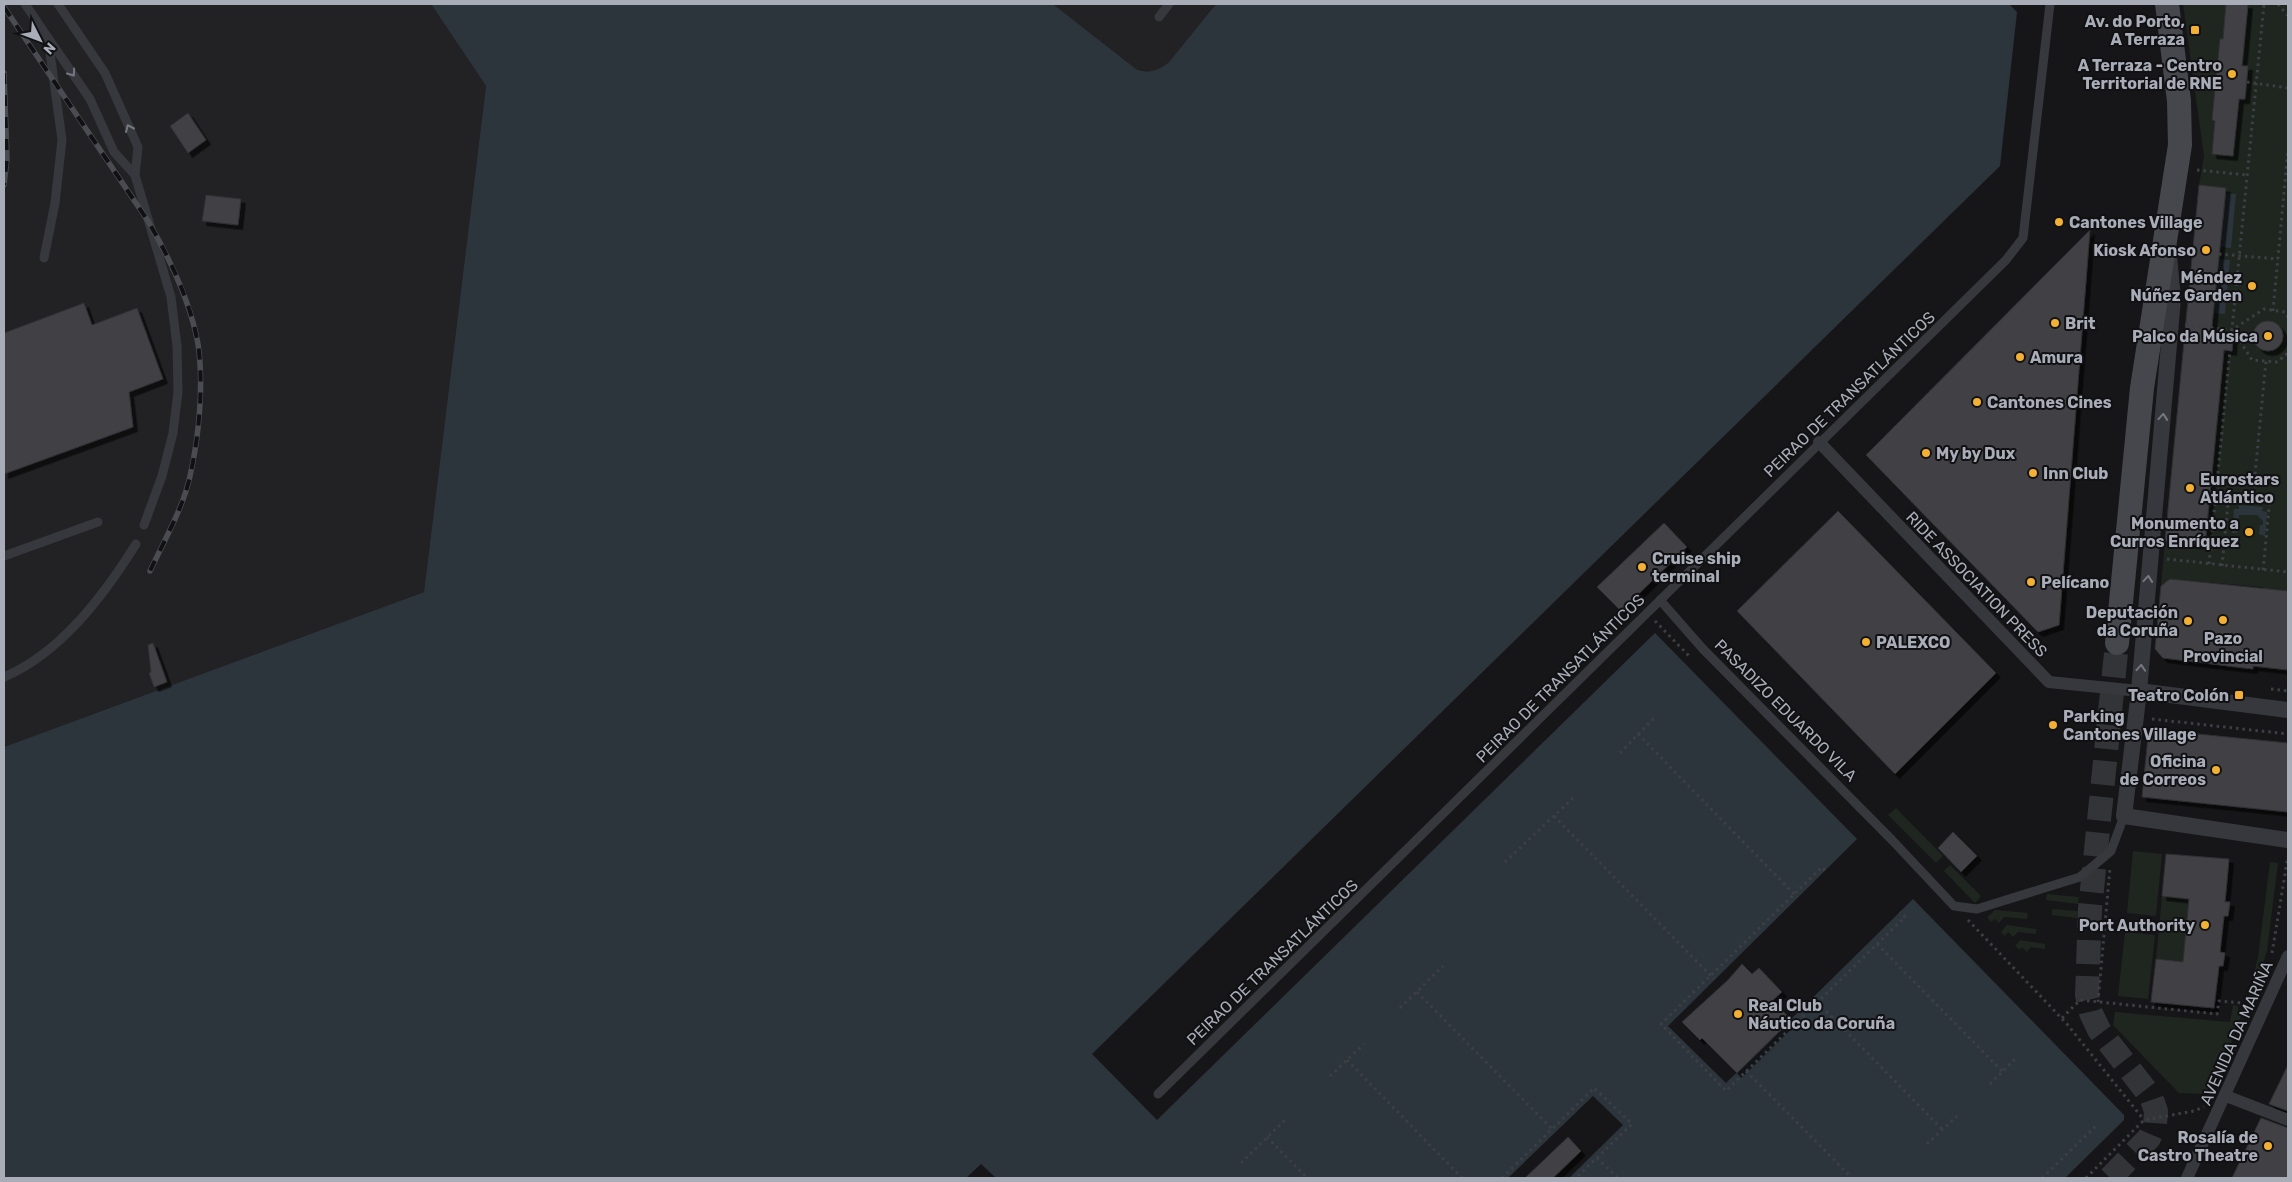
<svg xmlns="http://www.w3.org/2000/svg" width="2292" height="1182" font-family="Rubik,sans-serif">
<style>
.built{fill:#222225}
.green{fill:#1e261f}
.water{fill:#2c353c}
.building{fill:#404145;stroke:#303034;filter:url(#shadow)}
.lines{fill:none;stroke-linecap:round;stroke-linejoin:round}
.secondary-tunnel{stroke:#333438;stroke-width:24;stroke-dasharray:24 12;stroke-linecap:butt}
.path{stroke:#3d3f44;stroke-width:3;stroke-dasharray:2.5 4;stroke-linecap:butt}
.service{stroke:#37383d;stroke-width:9}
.pedestrian{stroke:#37383d;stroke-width:12}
.minor{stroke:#37383d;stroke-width:16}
.secondary{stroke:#45474d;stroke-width:24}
.rail-casing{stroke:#4a4c52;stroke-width:5.5}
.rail{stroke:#111113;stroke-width:4;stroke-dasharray:11;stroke-linecap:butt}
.oneway{stroke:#757881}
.poi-dot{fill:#f2b134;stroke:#111113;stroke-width:2}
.labels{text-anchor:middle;stroke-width:4;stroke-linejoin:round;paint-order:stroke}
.poi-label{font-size:16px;font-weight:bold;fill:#a8adb8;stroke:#111113;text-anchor:start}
.street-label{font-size:16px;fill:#a8adb8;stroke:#111113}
</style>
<defs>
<filter id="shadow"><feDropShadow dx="4.5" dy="4.5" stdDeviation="0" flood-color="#0009"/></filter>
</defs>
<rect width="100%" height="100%" fill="#161618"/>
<!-- built -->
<g class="built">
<polygon points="4,4 431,4 486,86 424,592 4,747"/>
<polygon points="1053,4 1216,4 1169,62 1159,70 1150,72 1136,69"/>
</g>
<!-- green -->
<g class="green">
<polygon points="2183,4 2288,4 2288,591 2263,589 2263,587 2170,579 2161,586 2165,541 2205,545 2223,349 2184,345 2186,316 2213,318 2226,188 2199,185 2204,156"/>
<polygon points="1896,808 1943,856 1936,863 1888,815"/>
<polygon points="2133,851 2162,854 2156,916 2127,913"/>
<polygon points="2270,862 2278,863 2267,951 2250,1003 2247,1002 2258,957"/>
<polygon points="1950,865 1981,896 1975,903 1944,871"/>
<polygon points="2047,894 2079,897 2078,904 2046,900"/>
<polygon points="2162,896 2189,897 2183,963 2156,959"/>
<polygon points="2052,909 2078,911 2077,918 2052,915"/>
<polygon points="1995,910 2028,913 2027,919 2004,917 1999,923 1995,919 1991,922 1987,917"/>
<polygon points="2007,925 2036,929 2036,934 2018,932 2013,937 2008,932 2005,936 2001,932"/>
<polygon points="2125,932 2155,935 2148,999 2118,996"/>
<polygon points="2020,940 2045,944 2045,949 2031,947 2027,952 2022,947 2020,950 2015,946"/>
<polygon points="2233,1005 2238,1006 2238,1010 2243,1011 2231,1043 2207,1094 2179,1093 2113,1025 2115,1012 2230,1022"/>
</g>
<!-- water -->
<g class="water">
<path d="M431 4H1053L1136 69C1149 74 1158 71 1169 62L1216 4H2009L2017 12 2000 166 1092 1054 1157 1120 1655 633 1857 839 1668 1026 1726 1083 1913 899 2124 1115V1120L2065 1178H1569L1623 1125 1593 1096 1508 1178H996L981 1164 966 1178H4V747L424 592 486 86Z"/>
<polygon points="2225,193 2236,194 2231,248 2220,247"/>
<polygon points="2219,259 2230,260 2225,314 2214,313"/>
<polygon points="2239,505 2263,507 2262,511 2267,512 2265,536 2259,534 2260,525 2263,525 2263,521 2257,515 2239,515 2239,518 2236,519 2236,523 2238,523 2237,533 2232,533 2234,509 2239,509"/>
</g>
<!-- building -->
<g class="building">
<polygon points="2226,4 2248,4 2242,66 2248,66 2245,99 2239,99 2233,156 2212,154 2215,121 2212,120 2220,39 2223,39"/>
<polygon points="188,113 206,140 188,153 170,126"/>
<polygon points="2199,185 2226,188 2211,335 2233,337 2232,351 2224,350 2205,545 2165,541"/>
<polygon points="206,195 241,199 238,225 202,221"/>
<polygon points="2090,230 2059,625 2038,632 1866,455"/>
<polygon points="84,303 92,325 137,308 163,379 129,392 133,427 4,474 4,333"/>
<circle cx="2268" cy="336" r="15"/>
<polygon points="1838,511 1996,673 1895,774 1737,611"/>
<polygon points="1664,523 1687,547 1621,611 1597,587"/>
<polygon points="2170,579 2288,591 2288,670 2253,666 2253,669 2163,658 2155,649 2161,586"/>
<polygon points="153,643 167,682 154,687 149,673 151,672 148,645"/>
<polygon points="2157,730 2288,743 2288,812 2142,797 2148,737"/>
<polygon points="1953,832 1977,856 1961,872 1938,848"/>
<polygon points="2166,854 2229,859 2225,902 2230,902 2228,916 2224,916 2220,952 2225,953 2223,966 2219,966 2214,1008 2151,1002 2156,959 2183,962 2189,899 2162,896"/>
<polygon points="1742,964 1752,974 1759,968 1782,992 1773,1000 1791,1020 1737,1073 1702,1038 1700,1040 1682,1022 1728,980"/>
<polygon points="2288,1065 2288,1111 2269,1104"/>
<polygon points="2261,1118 2288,1128 2288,1178 2232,1178"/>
<polygon points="1568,1137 1581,1151 1553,1178 1525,1178"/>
</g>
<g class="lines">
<!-- secondary-tunnel -->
<polyline class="secondary-tunnel" points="2110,1178 2149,1138 2155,1124 2156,1111 2151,1097 2099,1030 2091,1013 2087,995 2090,909 2117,643"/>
<!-- path -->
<g class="path">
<polyline points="2278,4 2288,16"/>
<polyline points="2247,82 2288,88"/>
<polyline points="2197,170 2248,175"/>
<polyline points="2219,254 2278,259"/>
<polyline points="2273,311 2288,149"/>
<polyline points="2185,325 2232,330 2264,309 2285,312 2288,317"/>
<polyline points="2233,330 2252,360 2277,362 2288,353"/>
<polyline points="2167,559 2288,572"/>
<polyline points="2209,564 2264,4"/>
<polyline points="2222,566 2229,493 2253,495"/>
<polyline points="2263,570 2270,498 2253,495 2266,361"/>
<polyline points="1655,621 1691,658"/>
<polyline points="2271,689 2288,691"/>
<polyline points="2152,719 2288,734"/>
<polyline points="1638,734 1797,897"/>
<polyline points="1620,753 1656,716"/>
<polyline points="1554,816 1714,979"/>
<polyline points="1505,862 1573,798"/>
<polyline points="1825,870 1822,867 1661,1024 1726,1091 1905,917 1900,912"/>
<polyline points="1968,920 2067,1024 2144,1120"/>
<polyline points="1877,944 2002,1071"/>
<polyline points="2272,953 2288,856"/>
<polyline points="1417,992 1552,1129"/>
<polyline points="1817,1002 1943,1130"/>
<polyline points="2098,1002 2110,868"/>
<polyline points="1400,1008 1443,966"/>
<polyline points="2062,1018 2080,1000 2217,1014 2219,1001 2243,1003 2243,1007 2249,1008"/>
<polyline points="1347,1060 1462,1178"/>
<polyline points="1746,1071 1852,1178"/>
<polyline points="1330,1076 1364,1044"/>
<polyline points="1990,1084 2015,1059"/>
<polyline points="1267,1137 1307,1178"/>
<polyline points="1927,1144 1957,1116"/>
<polyline points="1597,1158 1618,1178"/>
<polyline points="1241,1163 1286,1119"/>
<polyline points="1502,1178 1594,1088 1632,1124 1576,1178"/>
<polyline points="2042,1178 2097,1125"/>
<polyline points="2086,1178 2144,1120 2194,1111 2204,1107"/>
</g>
<!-- service -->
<g class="service">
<polyline points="25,4 90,99 114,152 135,175"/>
<polyline points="58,4 105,73 138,147 135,175 171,297 177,346 178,392 173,433 162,476 144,525"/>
<polyline points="1159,17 1169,4"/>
<polyline points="44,258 55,203 62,140 48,38"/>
<polyline points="4,556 98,522"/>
<polyline points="1660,600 1703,649 1892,840 1954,906 1977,909 2080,877 2111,851 2124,816"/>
<path d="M4 677C61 653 104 595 136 544"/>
<polyline points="1158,1094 2006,260 2023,238 2050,4"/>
</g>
<!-- pedestrian -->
<g class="pedestrian">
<polyline points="1819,442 2049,682 2139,691"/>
<polyline points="2226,1096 2288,1120"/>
<polyline points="2187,1178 2288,956"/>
</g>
<!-- minor -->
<g class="minor">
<polyline points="2169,256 2173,298 2139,691 2124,816 2288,840"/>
<polyline points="2139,691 2288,710"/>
</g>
<!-- secondary -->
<polyline class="secondary" points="2117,643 2142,388 2180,145 2179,101 2167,4"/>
<!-- rail casing -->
<g class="rail-casing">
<g id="rail">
<path d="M4 7 148 221C170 259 190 300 198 344 204 384 199 437 190 476 184 506 163 543 150 571"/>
<polyline points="4,73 7,159 4,185"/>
</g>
</g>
<!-- rail -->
<use href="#rail" class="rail"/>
</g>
<!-- one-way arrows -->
<defs><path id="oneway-chevron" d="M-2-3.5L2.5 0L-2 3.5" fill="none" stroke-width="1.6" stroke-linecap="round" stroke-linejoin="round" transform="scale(1.25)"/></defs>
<g class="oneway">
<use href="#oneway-chevron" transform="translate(72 73) rotate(55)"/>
<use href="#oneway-chevron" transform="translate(129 128) rotate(-114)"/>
<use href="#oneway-chevron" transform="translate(2163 417) rotate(-85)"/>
<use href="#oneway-chevron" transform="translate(2148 579) rotate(-85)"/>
<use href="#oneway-chevron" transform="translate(2141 668) rotate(-86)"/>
</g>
<!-- markers -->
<g class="poi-dot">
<rect x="2190" y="25" width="10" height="10" rx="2.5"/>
<circle cx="2232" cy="74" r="5"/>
<circle cx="2059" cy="222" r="5"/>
<circle cx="2206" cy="250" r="5"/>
<circle cx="2252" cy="286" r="5"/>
<circle cx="2055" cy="323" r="5"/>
<circle cx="2268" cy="336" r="5"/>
<circle cx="2020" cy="357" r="5"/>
<circle cx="1977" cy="402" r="5"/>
<circle cx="1926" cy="453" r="5"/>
<circle cx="2033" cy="473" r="5"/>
<circle cx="2190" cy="488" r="5"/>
<circle cx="2249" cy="532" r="5"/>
<circle cx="1642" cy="567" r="5"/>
<circle cx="2031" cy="582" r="5"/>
<circle cx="2223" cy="620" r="5"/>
<circle cx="2188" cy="621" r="5"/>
<circle cx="1866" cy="642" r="5"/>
<rect x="2234" y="690" width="10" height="10" rx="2.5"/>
<circle cx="2053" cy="725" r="5"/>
<circle cx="2216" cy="770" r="5"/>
<circle cx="2205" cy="925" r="5"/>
<circle cx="1738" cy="1014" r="5"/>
<circle cx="2268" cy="1146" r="5"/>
</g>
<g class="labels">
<!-- poi labels -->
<g class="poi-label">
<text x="2185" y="27" text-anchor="end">Av. do Porto,<tspan x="2185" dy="18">A Terraza</tspan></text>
<text x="2222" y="71" text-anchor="end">A Terraza - Centro<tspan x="2222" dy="18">Territorial de RNE</tspan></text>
<text x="2069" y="228">Cantones Village</text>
<text x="2196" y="256" text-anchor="end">Kiosk Afonso</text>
<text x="2242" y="283" text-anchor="end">Méndez<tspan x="2242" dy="18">Núñez Garden</tspan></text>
<text x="2065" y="329">Brit</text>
<text x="2258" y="342" text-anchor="end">Palco da Música</text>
<text x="2030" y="363">Amura</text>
<text x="1987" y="408">Cantones Cines</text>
<text x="1936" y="459">My by Dux</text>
<text x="2043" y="479">Inn Club</text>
<text x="2200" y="485">Eurostars<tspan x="2200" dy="18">Atlántico</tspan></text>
<text x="2239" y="529" text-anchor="end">Monumento a<tspan x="2239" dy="18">Curros Enríquez</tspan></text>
<text x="1652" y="564">Cruise ship<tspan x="1652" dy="18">terminal</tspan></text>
<text x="2041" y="588">Pelícano</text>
<text x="2178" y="618" text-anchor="end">Deputación<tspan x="2178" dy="18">da Coruña</tspan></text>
<text x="2223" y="644" text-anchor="middle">Pazo<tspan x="2223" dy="18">Provincial</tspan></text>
<text x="1876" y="648">PALEXCO</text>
<text x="2229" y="701" text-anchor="end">Teatro Colón</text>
<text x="2063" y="722">Parking<tspan x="2063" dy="18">Cantones Village</tspan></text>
<text x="2206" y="767" text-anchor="end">Oficina<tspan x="2206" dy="18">de Correos</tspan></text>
<text x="2195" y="931" text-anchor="end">Port Authority</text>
<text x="1748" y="1011">Real Club<tspan x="1748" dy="18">Náutico da Coruña</tspan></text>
<text x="2258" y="1143" text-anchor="end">Rosalía de<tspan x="2258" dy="18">Castro Theatre</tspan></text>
</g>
<!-- street labels -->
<g class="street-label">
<text transform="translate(1849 394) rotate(-44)" y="6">PEIRAO DE TRANSATLÁNTICOS</text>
<text transform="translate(1977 584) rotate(46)" y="6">RIDE ASSOCIATION PRESS</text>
<text transform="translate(1560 678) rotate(-45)" y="6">PEIRAO DE TRANSATLÁNTICOS</text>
<text transform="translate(1786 710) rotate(45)" y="6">PASADIZO EDUARDO VILA</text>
<text transform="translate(1272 962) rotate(-44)" y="6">PEIRAO DE TRANSATLÁNTICOS</text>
<text transform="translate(2236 1033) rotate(-66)" y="6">AVENIDA DA MARIÑA</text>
</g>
</g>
<!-- border -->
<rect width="2292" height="1182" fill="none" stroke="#a8adb8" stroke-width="10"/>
<!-- north arrow -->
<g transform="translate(40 40) rotate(132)" stroke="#111113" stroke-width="4" paint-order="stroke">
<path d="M0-4L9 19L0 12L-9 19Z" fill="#a8adb8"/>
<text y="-8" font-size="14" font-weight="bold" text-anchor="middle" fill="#a8adb8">N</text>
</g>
</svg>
